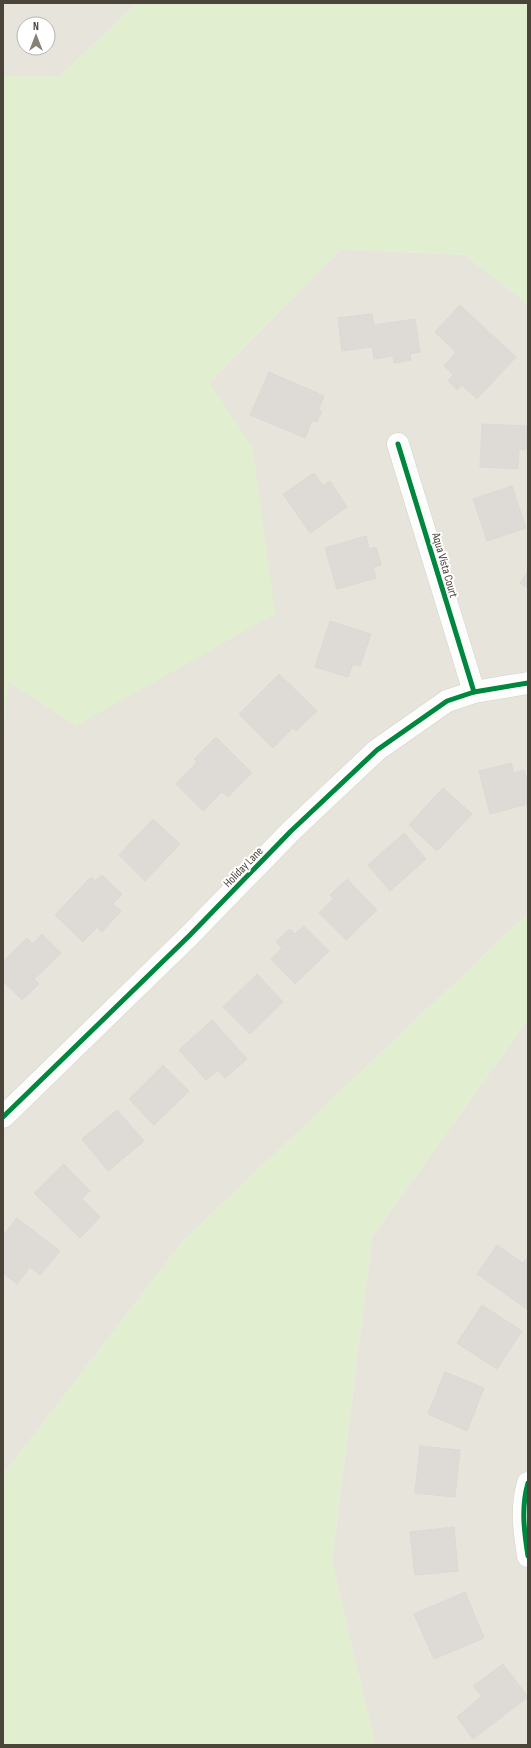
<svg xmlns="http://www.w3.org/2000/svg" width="531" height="1748" font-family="'Sofia Sans Condensed',sans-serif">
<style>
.residential{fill:#e7e4dc;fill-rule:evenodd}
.green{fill:#e1eecf}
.building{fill:#dedbd6;stroke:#dcd9d4}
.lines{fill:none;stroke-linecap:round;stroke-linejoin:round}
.minor-casing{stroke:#d2d0cb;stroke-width:23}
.minor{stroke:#fdfdfc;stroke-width:22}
.cycleway-casing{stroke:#fff;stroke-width:8}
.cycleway{stroke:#00873e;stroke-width:5}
.labels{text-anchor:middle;stroke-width:4;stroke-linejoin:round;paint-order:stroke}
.street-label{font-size:12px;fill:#4b4439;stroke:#fff}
</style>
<rect width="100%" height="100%" fill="#f4f2ee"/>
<!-- residential -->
<g class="residential">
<path d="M3 3H137L60 76H3ZM24 24H48V48H24Z"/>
<polygon points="341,249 465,255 528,304 528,920 525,916 183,1241 3,1475 3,740 7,681 253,449 209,383"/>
<polygon points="528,1019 528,1745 375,1745 332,1562 372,1237"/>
</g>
<!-- green -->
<g class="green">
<polygon points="137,3 528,3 528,304 465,255 341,249 209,383 253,449 275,614 76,726 8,682 3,740 3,76 60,76"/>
<polygon points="525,916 528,920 528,1019 372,1237 332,1562 375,1745 3,1745 3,1475 183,1241"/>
</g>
<!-- building -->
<g class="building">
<polygon points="460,305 516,357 477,399 462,385 457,390 448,381 453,375 444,366 456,352 435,332"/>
<polygon points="372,314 374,325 415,319 420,352 410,354 411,360 394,363 393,356 374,359 372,347 342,351 338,318"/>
<polygon points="269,372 324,396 318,411 322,411 317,422 312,421 305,438 250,415"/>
<polygon points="482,424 528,426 528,450 519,449 518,469 480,467"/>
<polygon points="314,473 323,486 330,481 347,507 310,533 283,494"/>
<polygon points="512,486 526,528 487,541 473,499"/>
<polygon points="366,536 369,549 376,547 381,565 373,567 376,578 337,589 325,548"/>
<polygon points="528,571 528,588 520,583"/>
<polygon points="330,621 371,634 360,666 353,664 348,677 315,667"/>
<polygon points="279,674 317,711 296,731 293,728 273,748 239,714"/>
<polygon points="216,737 252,773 228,797 222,792 203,811 176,784 197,762 194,759"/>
<polygon points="511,763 514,773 524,770 528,784 528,804 490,814 479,771"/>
<polygon points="443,788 472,814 437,851 409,825"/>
<polygon points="153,819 180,844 145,881 119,855"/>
<polygon points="404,833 426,859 390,891 368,865"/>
<polygon points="102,875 122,894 113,904 121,911 102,932 97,927 83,942 55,915 91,877 95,881"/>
<polygon points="347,879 377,910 346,940 319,913 333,899 330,895"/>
<polygon points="304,926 329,951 295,984 271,959 282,948 276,942 290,929 295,934"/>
<polygon points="42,934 61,953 34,979 39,984 22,1000 3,981 3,962 27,938 33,944"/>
<polygon points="257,974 283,1002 250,1034 223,1007"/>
<polygon points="212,1020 247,1059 225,1078 218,1070 206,1080 179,1050"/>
<polygon points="163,1065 189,1091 154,1125 129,1099"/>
<polygon points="117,1110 144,1141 108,1171 82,1139"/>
<polygon points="64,1164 90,1191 82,1199 100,1217 80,1238 34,1193"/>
<polygon points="17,1218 60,1251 40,1275 30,1267 17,1284 3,1273 3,1236"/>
<polygon points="497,1245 523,1263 528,1257 528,1310 477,1274"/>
<polygon points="482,1305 522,1331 497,1369 457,1343"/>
<polygon points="445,1372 484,1388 467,1431 428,1414"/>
<polygon points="420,1446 460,1450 455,1497 415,1493"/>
<polygon points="454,1527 458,1571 415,1575 410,1532"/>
<polygon points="465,1592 484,1638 434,1659 414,1614"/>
<polygon points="503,1664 528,1697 473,1739 457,1717 482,1696 473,1686"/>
</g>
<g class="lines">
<!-- minor casing -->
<g class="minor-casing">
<g id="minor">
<polyline points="398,444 474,692"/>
<polyline points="3,1117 189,936 291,831 377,750 447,701 474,692 528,683"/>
<path d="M528 1483C521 1507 524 1531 528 1556"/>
</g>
</g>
<!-- minor -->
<use href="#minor" class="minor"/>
<!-- cycleway casing -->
<g class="cycleway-casing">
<g id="cycleway">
<polyline points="398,444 474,692"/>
<polyline points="3,1117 189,936 291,831 377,750 447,701 474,692 528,683"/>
<path d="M528 1483C521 1507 524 1531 528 1556"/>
</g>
</g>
<!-- cycleway -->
<use href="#cycleway" class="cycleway"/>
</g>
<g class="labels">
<!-- street labels -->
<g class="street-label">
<text transform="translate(445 565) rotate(74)" y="4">Aqua Vista Court</text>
<text transform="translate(243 867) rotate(-46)" y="4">Holiday Lane</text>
</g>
</g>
<!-- border -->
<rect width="531" height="1748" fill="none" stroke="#4b4439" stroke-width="8"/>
<!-- north arrow -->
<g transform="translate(36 36)"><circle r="19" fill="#ffffff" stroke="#b7b4b0"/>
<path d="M0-3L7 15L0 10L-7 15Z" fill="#868178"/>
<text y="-6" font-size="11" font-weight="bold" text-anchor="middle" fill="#4b4439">N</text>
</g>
</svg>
